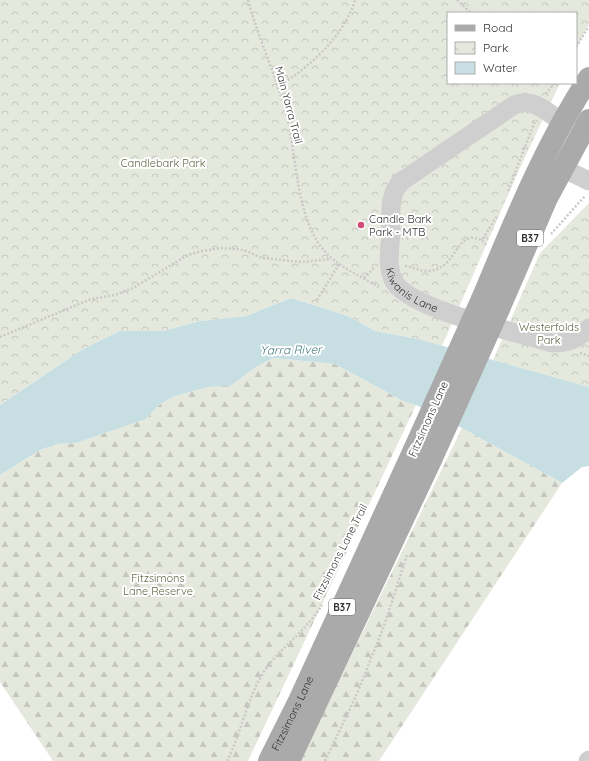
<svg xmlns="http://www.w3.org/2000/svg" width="589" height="761" font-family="Quicksand,sans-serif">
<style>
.forest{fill:url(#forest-firs)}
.park{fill:url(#park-crowns)}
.water{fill:#c7dfe2}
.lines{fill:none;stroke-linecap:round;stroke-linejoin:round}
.path{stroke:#c9c9c9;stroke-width:2.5;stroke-dasharray:2 2;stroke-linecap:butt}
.minor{stroke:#cfcfcf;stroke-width:19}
.major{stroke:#aaa;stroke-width:22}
.major-bridge{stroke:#aaa;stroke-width:22}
.poi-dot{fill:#d14d78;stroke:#fff;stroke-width:1.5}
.labels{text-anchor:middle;stroke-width:4;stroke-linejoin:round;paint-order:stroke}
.shield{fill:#fff;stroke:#707070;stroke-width:1}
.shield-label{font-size:10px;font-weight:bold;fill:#323232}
.street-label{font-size:11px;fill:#323232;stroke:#fff}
.park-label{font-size:11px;fill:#5f6944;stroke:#fff}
.poi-label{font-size:11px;fill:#323232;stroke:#fff;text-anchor:start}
.water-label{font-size:12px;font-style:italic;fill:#467d85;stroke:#fff}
</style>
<defs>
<pattern id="forest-firs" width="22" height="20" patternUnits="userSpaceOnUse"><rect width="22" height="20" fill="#e5e8dd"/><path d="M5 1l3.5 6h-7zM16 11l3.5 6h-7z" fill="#c5c7be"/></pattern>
<pattern id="park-crowns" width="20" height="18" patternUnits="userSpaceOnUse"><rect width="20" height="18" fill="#e5e8dd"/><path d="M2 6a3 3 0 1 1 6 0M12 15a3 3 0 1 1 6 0" fill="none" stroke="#c5c7be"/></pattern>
</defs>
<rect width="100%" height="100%" fill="#fff"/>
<!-- forest -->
<g class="forest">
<polygon points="273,358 335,364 403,401 416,405 248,761 53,761 0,682 0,475 40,450 58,444 76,443 146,419 160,404 175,396 209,387 230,385 256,367"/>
<polygon points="462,428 562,483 379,761 300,761"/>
</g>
<!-- park -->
<g class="park">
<polygon points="0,0 589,0 589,23 576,50 576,13 448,13 448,83 560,83 519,170 442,346 418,339 375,331 348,316 291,298 246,316 200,321 163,331 120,331 83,349 0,405"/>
<polygon points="589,203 589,387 493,360 540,253"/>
</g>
<!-- water -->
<polygon class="water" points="291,298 348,316 375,331 418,339 589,387 589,466 582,467 562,483 462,428 416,405 403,401 335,364 273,358 256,367 230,386 209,387 175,396 160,404 146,419 76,443 58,444 40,450 0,475 0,405 83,349 120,331 163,331 200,321 246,316"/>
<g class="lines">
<!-- path -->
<g class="path">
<path d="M248 0C259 41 278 79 288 121 296 158 297 208 317 241 331 264 357 274 379 287"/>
<polyline points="457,0 471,13"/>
<polyline points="576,47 589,26"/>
<path d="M278 87C310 66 343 38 355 0"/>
<polyline points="546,94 554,83"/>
<polyline points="508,191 535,121"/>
<polyline points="551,234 585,196"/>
<polyline points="486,245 482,240 497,216"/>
<path d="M405 266C412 267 420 271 427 271 454 270 453 243 470 238 474 237 478 239 482 240"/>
<polyline points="364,278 375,267"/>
<polyline points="317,300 339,264"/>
<polyline points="0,337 91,299 115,295 133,288 188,255 202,251 222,248 244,250 262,258 301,262 331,259"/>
<polyline points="580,353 589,356"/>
<path d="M227 761C242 732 247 697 265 670 282 646 307 630 322 605"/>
<polyline points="325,761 356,696 384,626 407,555"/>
</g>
<!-- minor -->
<g class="minor">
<path id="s1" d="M562 122C547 112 533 97 514 105L402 181C388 194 391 214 391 232 390 248 386 269 395 283 414 311 518 332 552 343 568 343 578 339 589 328"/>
<polyline points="562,168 589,181"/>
<polyline points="588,761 589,760"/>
</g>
<!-- major -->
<g class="major">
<path d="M482 299C514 223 544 147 589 78"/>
<polyline points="499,309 547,198 589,120"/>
<path id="s2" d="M269 761 298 703 413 452"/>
<polyline points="289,761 431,460"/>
</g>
<!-- major-bridge -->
<g class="major-bridge">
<polyline points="413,452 482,299"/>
<polyline points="431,460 499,309"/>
</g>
</g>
<!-- markers -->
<circle class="poi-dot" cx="361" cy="225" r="4"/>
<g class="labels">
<!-- shield labels -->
<g class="shield">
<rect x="517" y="230" width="26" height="16" rx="3"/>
<rect x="329" y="599" width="26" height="16" rx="3"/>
</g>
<g class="shield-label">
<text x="530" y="242">B37</text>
<text x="342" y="611">B37</text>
</g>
<!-- street labels -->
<g class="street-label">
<text transform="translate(289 105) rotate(75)" y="4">Main Yarra Trail</text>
<text dy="4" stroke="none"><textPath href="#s1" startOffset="312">Kiwanis Lane</textPath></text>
<text transform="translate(428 419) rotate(-66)" y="4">Fitzsimons Lane</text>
<text transform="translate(340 552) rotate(-63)" y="4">Fitzsimons Lane Trail</text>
<text dy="4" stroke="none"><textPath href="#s2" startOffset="53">Fitzsimons Lane</textPath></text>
</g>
<!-- park labels -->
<g class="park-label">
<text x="163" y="167">Candlebark Park</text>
<text x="549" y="331">Westerfolds<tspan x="549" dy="13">Park</tspan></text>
<text x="158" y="582">Fitzsimons<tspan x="158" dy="13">Lane Reserve</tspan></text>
</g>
<!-- poi labels -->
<g class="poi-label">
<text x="369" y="223">Candle Bark<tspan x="369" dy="13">Park - MTB</tspan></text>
</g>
<!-- water labels -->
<g class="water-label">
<text transform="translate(291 350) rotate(-1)" y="4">Yarra River</text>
</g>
</g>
<!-- legend -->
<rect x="447" y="12" width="130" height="72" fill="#ffffff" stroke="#adadad"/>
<rect x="455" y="25" width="20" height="6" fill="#aaaaaa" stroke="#adadad"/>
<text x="483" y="32" font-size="12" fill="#323232">Road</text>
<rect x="455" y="42" width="20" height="12" fill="url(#park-crowns)" stroke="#adadad"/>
<text x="483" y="52" font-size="12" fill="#323232">Park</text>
<rect x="455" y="62" width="20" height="12" fill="#c7dfe2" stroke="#adadad"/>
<text x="483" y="72" font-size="12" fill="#323232">Water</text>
</svg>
